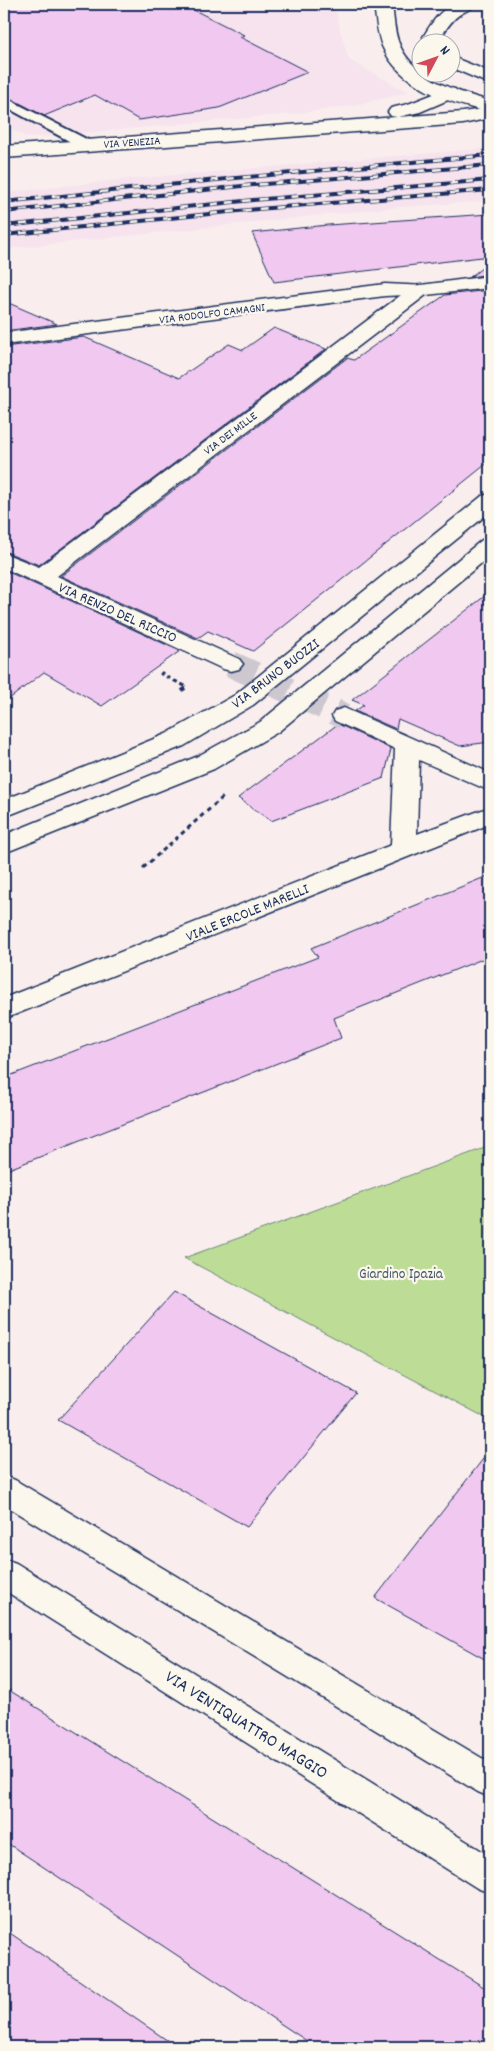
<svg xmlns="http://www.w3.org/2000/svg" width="494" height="2051" font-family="Dekko,sans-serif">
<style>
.built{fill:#f6e3ee}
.green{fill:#bddd96;stroke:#6c867a}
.building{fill:#f0c8f0;stroke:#1b2f5e}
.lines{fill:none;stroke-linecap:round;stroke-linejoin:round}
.minor-tunnel{stroke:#cdc8d0;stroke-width:26;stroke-dasharray:26 12;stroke-linecap:butt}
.service-casing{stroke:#1b2f5e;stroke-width:4}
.pedestrian-casing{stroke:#1b2f5e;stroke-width:3}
.minor-casing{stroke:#1b2f5e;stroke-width:3}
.secondary-casing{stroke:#1b2f5e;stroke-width:3}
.path{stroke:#1b2f5e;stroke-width:3;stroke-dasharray:4.5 4;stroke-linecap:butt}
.service{fill:#fbf7ec;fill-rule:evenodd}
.pedestrian{fill:#fbf7ec;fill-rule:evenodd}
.minor{fill:#fbf7ec;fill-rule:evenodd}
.secondary{fill:#fbf7ec;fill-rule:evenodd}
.rail-casing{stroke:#1b2f5e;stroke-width:4}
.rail{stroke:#fbf7ec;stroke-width:2.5;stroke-dasharray:8;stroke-linecap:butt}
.labels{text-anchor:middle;stroke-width:4.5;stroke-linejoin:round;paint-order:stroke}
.far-street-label{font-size:12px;fill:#1b2f5e;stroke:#fbf7ec}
.street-label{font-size:15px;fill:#1b2f5e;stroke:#fbf7ec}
.park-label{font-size:15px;fill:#445a6c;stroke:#fbf7ec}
.near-street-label{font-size:18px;fill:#1b2f5e;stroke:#fbf7ec}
</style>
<rect width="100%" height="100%" fill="#f9eeed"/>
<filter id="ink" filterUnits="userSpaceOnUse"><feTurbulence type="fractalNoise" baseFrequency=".02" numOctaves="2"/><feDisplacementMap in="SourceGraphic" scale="10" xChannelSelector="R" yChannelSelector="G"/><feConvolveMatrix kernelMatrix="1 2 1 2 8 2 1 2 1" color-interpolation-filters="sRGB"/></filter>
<g filter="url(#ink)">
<!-- built -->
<g class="built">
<polygon points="4,4 335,4 340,31 349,60 408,92 353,106 293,114 27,138 4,125"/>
<polygon points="490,148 490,201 388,208 4,249 4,193 118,180"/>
</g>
<!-- green -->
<polygon class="green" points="490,1146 490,1420 184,1258"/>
<!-- building -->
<g class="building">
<polygon points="4,4 182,4 244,35 240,37 308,72 219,108 139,120 95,95 44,116 4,95"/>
<polygon points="490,214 490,256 274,282 252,233 328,225"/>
<polygon points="490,262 490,274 470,277"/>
<polygon points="490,290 490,461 253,651 208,631 198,638 61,576 347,358 354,360 445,295"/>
<polygon points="4,301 57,324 4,331"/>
<polygon points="274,328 326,349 39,565 4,551 4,347 84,337 179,378 229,344 243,350"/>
<polygon points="4,570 180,651 102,706 44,672 4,703"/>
<polygon points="490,592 490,742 460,746 398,719 396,729 355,711 364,705 352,700"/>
<polygon points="338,724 391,749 384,778 271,821 238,798"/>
<polygon points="490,875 490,956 334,1018 341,1038 4,1171 4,1078 318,957 311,948"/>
<polygon points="174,1292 356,1393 247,1527 58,1420"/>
<polygon points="490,1450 490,1662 375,1598"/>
<polygon points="4,1687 490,1991 490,2047 316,2047 4,1841"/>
<polygon points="4,1929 177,2047 4,2047"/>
</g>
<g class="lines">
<!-- minor-tunnel -->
<polyline class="minor-tunnel" points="231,664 344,716"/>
<!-- service casing -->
<g class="service-casing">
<polygon id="service" points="4,97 92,142 94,145 87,149 82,148 4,106"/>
</g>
<!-- pedestrian casing -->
<g class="pedestrian-casing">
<polygon id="pedestrian" points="385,284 427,286 430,290 427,294 385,296 4,345 4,333"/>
</g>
<!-- minor casing -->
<g class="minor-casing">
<g id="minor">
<polygon points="449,88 455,89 458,93 455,97 420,112 398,117 463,112 490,108 490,118 463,124 4,158 4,146 397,117 391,116 388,112 391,108 408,104"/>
<polygon points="490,276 490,288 426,295 57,576 239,659 243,664 239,669 231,671 223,669 4,568 4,553 39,567 413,286"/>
<polygon points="344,708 490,773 490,791 419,760 417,834 490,807 490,824 4,1019 4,998 391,845 395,749 335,721 332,716 335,711"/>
<polygon points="4,1476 15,1480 490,1763 490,1797 478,1792 4,1505"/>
<polygon points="4,1559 16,1563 490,1856 490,1893 477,1888 4,1590"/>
</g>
</g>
<!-- secondary casing -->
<g class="secondary-casing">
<g id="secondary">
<path d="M374 4H392C394 18 394 33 400 46 415 79 458 92 490 101V112C450 104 399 86 382 46 377 33 376 18 374 4Z"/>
<path d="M453 4H476C472 10 464 11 459 15 451 21 446 29 441 37L442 42H426L423 37C431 24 439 11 453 4Z"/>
<polygon points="452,57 490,72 490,84 452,68"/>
<polygon points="490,494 490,512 253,705 184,746 4,817 4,800 166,734 235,695 482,496"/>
<polygon points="490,538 490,556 278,732 214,769 4,853 4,835 196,757 260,722 482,540"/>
</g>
</g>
<!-- path -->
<g class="path">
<polyline points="163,672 161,674 187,687 180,692"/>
<polyline points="143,868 223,797"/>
</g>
<!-- service -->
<use href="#service" class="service"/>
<!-- pedestrian -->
<use href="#pedestrian" class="pedestrian"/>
<!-- minor -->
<use href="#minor" class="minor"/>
<!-- secondary -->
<use href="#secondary" class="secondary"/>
<!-- rail casing -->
<g class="rail-casing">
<g id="rail">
<polyline points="4,202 236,178 490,155"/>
<polyline points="4,212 242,186 490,165"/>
<polyline points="4,226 253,200 490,180"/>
<polyline points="4,235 258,209 490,190"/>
</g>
</g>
<!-- rail -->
<use href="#rail" class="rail"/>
</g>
</g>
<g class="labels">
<!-- far-street labels -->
<g class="far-street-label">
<text transform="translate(132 142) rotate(-4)" y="4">VIA VENEZIA</text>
<text transform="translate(212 313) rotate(-7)" y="4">VIA RODOLFO CAMAGNI</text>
<text transform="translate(230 433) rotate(-37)" y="4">VIA DEI MILLE</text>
</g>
<!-- street labels -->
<g class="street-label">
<text transform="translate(118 612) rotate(24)" y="5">VIA RENZO DEL RICCIO</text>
<text transform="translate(275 673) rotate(-37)" y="5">VIA BRUNO BUOZZI</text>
<text transform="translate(247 912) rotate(-22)" y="5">VIALE ERCOLE MARELLI</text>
</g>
<!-- park labels -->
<g class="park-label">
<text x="401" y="1278">Giardino Ipazia</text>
</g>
<!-- near-street labels -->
<g class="near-street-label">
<text transform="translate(247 1724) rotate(32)" y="6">VIA VENTIQUATTRO MAGGIO</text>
</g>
</g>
<!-- margin -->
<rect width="494" height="2051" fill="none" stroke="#fbf7ec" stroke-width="20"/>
<rect x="10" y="10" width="474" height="2031" fill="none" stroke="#1b2f5e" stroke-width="2" filter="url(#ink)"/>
<!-- north arrow -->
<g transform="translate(436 58) rotate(49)"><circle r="24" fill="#fbf7ec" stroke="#a1a7b3"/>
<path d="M0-4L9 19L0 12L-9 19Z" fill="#d1495b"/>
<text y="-8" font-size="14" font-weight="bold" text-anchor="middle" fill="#1b2f5e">N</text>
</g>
</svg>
